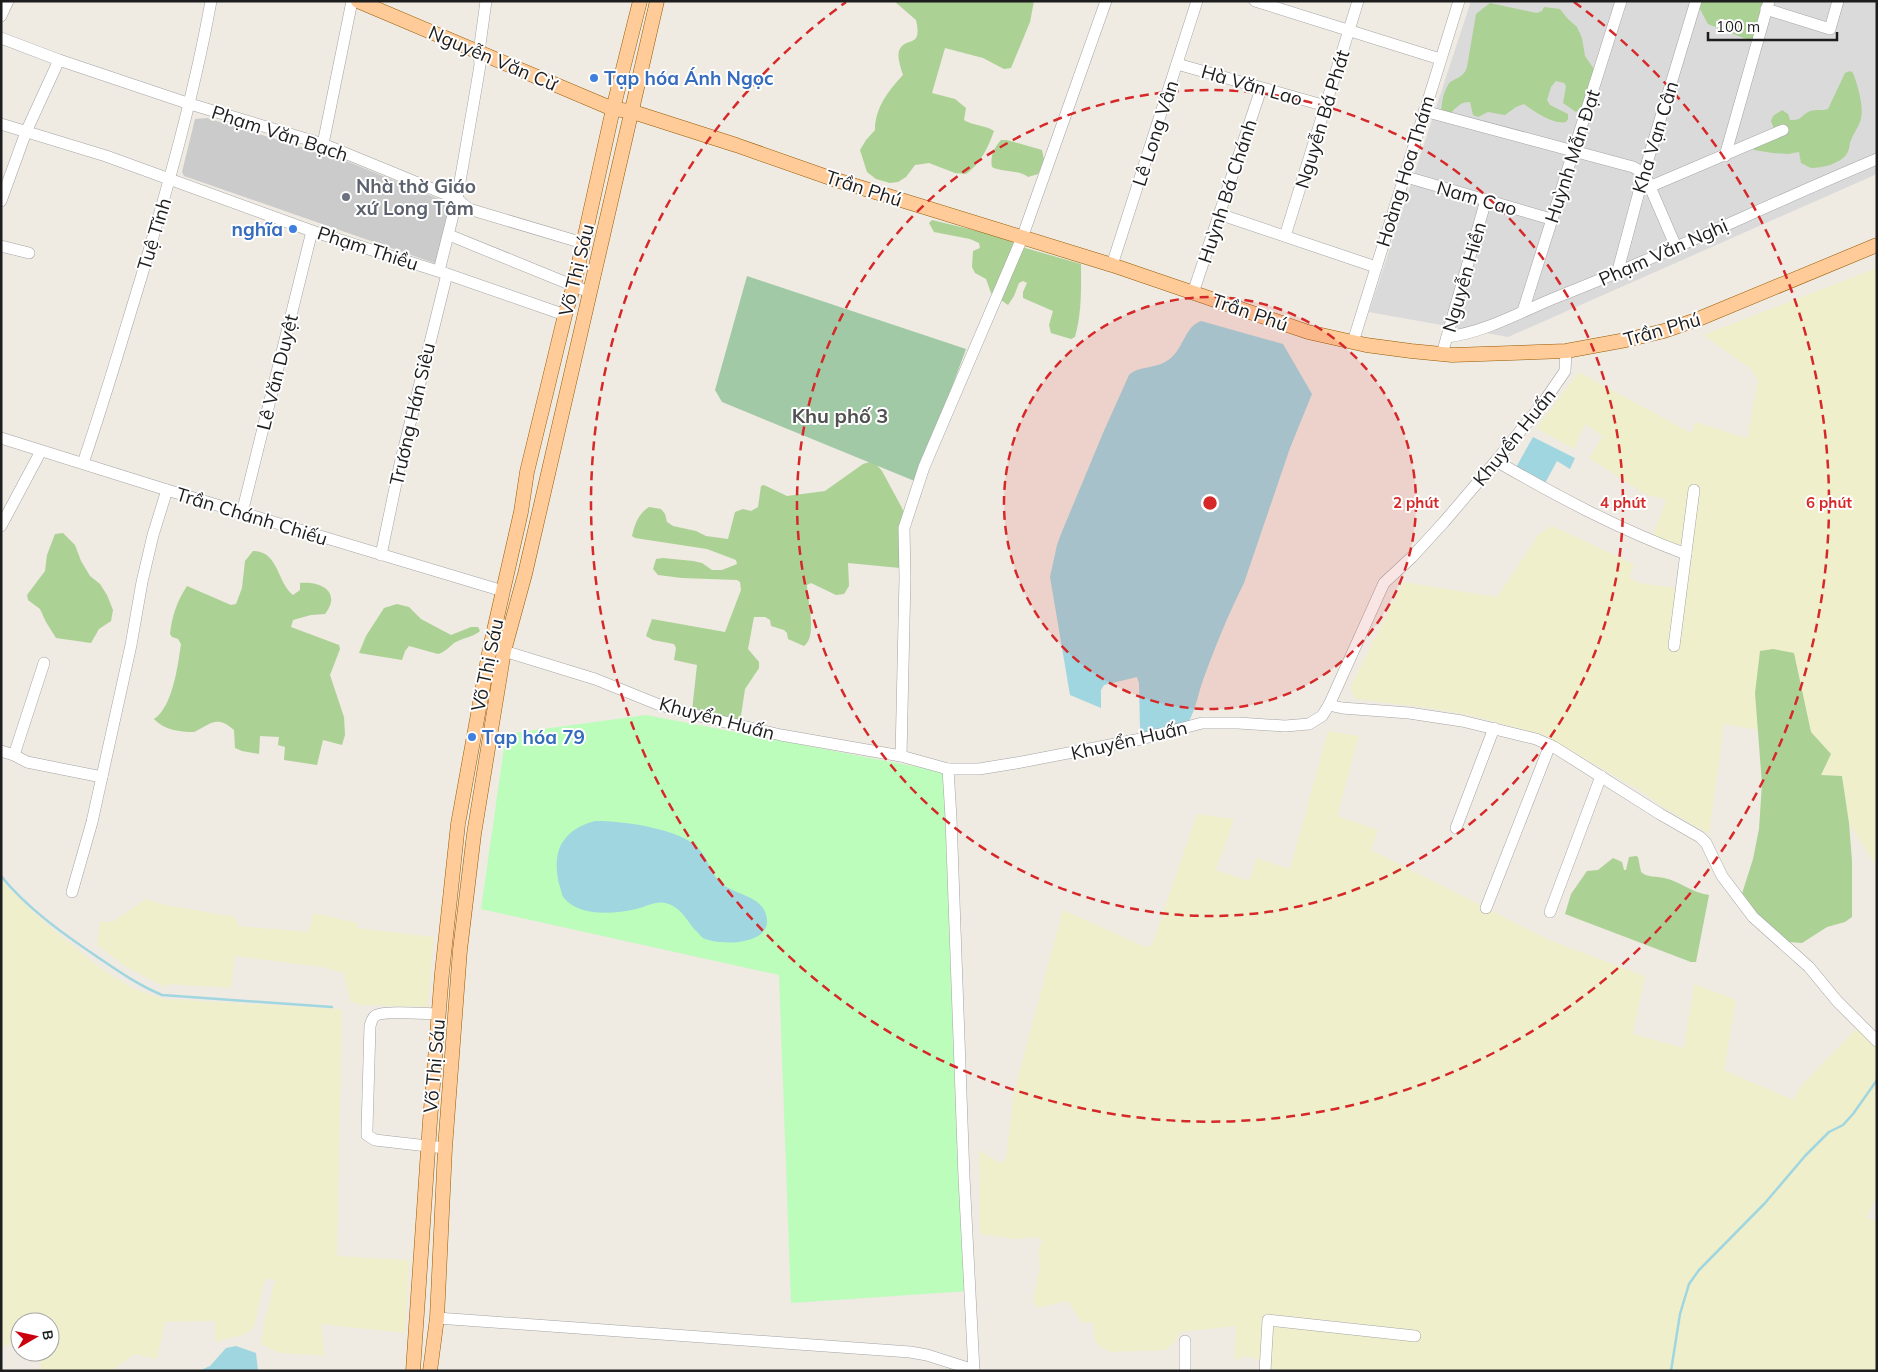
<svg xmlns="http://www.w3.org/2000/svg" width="1878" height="1372" font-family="Mulish,sans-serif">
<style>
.residential{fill:#dbdada}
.religious{fill:#cbcbcb}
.farmland{fill:#efefcc}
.forest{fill:#abd194}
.cemetery{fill:#a2c9a5}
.park{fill:#bcfdbc}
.water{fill:#a0d6e0}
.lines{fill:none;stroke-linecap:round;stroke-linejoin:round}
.stream{stroke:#a0d6e0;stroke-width:2.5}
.minor-casing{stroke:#a4a4a4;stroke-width:12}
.major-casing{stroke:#975a00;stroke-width:15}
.minor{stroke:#fff;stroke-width:11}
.major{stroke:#ffcb98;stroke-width:14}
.ring{fill:none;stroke:#d62828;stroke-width:2.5;stroke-dasharray:9 6}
.shop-dot{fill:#3f7fe0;stroke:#fff;stroke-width:2}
.worship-dot{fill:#6b7280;stroke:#fff;stroke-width:2}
.labels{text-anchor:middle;stroke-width:4;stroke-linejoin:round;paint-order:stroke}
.street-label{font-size:19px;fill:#1d1d1d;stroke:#fff}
.shop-label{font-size:19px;font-weight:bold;fill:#366cbe;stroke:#fff;text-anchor:start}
.worship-label{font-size:19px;font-weight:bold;fill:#5b616d;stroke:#fff;text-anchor:start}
.neighbourhood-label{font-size:20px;font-weight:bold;fill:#505050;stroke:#fff}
.centre{fill:#d62828;stroke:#fff;stroke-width:2.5}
.ring-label{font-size:15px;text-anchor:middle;font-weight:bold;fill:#d62828;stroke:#fff;stroke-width:4;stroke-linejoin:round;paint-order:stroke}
</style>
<rect width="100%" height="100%" fill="#efeae2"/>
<!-- residential -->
<polygon class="residential" points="1471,1 1877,1 1877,174 1508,337 1369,312"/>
<!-- religious -->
<polygon class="religious" points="207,118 349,162 451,204 437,264 184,176 182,172 195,119"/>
<!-- farmland -->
<g class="farmland">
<polygon points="1877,268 1877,867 1849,823 1842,776 1821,775 1831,754 1811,732 1793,653 1760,651 1759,730 1724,724 1709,834 1663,807 1639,790 1544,735 1469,715 1422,707 1354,699 1351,686 1403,582 1497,597 1539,534 1552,526 1634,564 1629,578 1640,583 1687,590 1691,552 1652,538 1666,500 1645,494 1589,458 1603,436 1585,424 1574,449 1536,428 1579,372 1691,433 1695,422 1747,438 1758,380 1750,368 1703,335"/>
<polygon points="1328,731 1359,736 1337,816 1378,830 1371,850 1549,940 1645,976 1633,1034 1684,1048 1694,984 1736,1000 1724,1070 1793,1100 1801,1086 1858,1027 1877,1047 1877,1195 1866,1218 1877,1221 1877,1371 1297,1371 1270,1369 1258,1360 1247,1356 1234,1360 1236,1326 1180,1332 1176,1341 1165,1350 1113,1352 1103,1349 1095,1341 1093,1322 1082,1323 1068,1301 1038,1308 1033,1301 1040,1267 1038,1251 1043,1240 1036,1237 1017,1239 980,1234 979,1150 999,1163 1006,1159 1014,1092 1063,910 1146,947 1152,945 1197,814 1234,819 1216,870 1249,881 1257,858 1290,869"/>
<polygon points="1,880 32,911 56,932 103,970 134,989 164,999 342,1009 337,1256 409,1260 405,1333 321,1324 325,1356 279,1353 261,1344 265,1320 275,1280 265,1279 254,1327 246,1334 215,1342 215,1321 165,1322 157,1359 135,1354 111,1371 40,1371 42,1352 50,1352 50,1322 20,1322 20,1344 1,1346"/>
<polygon points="146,899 165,905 235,917 238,926 308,932 314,913 357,923 357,928 434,937 427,1007 361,1005 350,1001 344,973 322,967 235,956 231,988 166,984 166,988 125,966 97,945 100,922 112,922"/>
</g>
<!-- forest -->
<g class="forest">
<path d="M894 1H1034L1030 22 1011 68 1004 69 983 58 945 48 932 93 955 99 966 108 964 120C974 126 985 125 994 131 988 148 980 164 966 174L955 173 929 163 915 165 906 177 898 182 890 183 876 179 867 172 860 150 866 140 875 130C875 108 888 91 903 75 901 68 897 58 899 51 905 35 923 50 916 20Z"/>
<polygon points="1702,1 1764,1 1756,35 1752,39 1746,39 1708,24 1700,9"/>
<path d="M1490 3 1537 13 1542 11 1544 7 1560 9 1567 18 1577 27 1582 38 1585 56 1594 69 1581 109 1576 112 1563 103 1566 86 1564 83 1556 81 1551 87 1547 100 1550 105 1568 114V119L1566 122C1554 125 1533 111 1524 104L1516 107 1505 115 1488 112 1478 117 1473 115 1470 102C1459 101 1453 111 1446 119H1441C1441 109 1442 94 1448 85 1453 77 1463 80 1467 67L1476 14Z"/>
<path d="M1850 71 1853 73C1858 86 1865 109 1860 122 1858 128 1853 134 1851 140 1849 144 1850 150 1846 155 1839 164 1822 168 1811 168L1801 163 1799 152 1788 154 1773 153 1754 150 1752 140 1774 129 1771 121 1773 116 1782 110 1788 114 1790 120C1802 121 1801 115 1810 111 1816 109 1822 111 1828 109L1845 73Z"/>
<path d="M1001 140H1007L1042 150 1044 160 1038 174 1028 177C1017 169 1004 173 992 167 990 156 994 148 1001 140Z"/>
<path d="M932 220 1002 237 1022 247 1081 264C1081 289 1082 312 1075 337L1071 339 1051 333 1049 325 1053 311 1023 298V292L1027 283 1023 281 1019 283 1014 296 1008 305 991 293 986 279 975 273 972 267 973 251 980 248 979 243 970 239 934 232 929 223Z"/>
<path d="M873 461 882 471 902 508 904 513 900 568 848 563 849 586 844 594 836 595 811 583 807 585C807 600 818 636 804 646L788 639 787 633 784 630 771 626 770 620 765 617H754L748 649 759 662V668L745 689 740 722 692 711 697 665 674 660 676 648 674 644 653 640 646 636 652 619 725 632 741 590 740 582 737 580 682 578 658 575 653 569 656 559 663 558 693 561 702 563 712 570H722L737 564 736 560 707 549 635 538 632 536C635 524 638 514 649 507L661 509 665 514 667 522 673 526 696 531 706 536 728 539 735 512 743 509 751 511 758 507 761 486 764 485 787 496 825 491 863 464Z"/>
<polygon points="63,533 75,545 81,561 90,576 100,584 107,595 113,610 111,621 99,629 91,643 56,638 46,622 40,609 28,600 27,595 45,571 47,555 55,534"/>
<path d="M253 551C279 551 277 583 293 595L300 590V583C321 581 342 592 325 614L311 615 293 620 291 627 339 645 340 649 330 675 344 717 345 735 342 745 323 740 317 765 284 760 285 747 278 745 279 737 260 736 259 754 242 751 235 748 234 730C216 714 210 725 194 732 180 732 164 730 154 719 173 707 178 664 181 644L178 639 172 637 170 634C172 616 177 601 187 586L231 605 236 604 242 588 245 561Z"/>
<path d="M397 604 409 607 421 619 451 635 471 627H478L480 631C473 637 466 637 458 641 450 644 447 652 438 654L409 646 405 651 402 660 359 653 366 636 384 608Z"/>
<polygon points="1773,649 1794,653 1811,732 1831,754 1821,775 1842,776 1849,823 1852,861 1852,917 1845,922 1827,927 1802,943 1789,942 1740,900 1753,859 1759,829 1762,784 1755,693 1760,651"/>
<path d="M1636 856 1638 857 1641 872C1648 878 1656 876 1664 878 1680 881 1692 893 1709 895L1696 962H1691L1565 914 1571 894 1587 871 1598 870 1613 858 1622 862 1624 870H1626L1629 857Z"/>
</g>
<!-- cemetery -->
<polygon class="cemetery" points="747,276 966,349 917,482 722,402 715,390"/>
<!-- park -->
<polygon class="park" points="646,715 949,773 969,1291 791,1303 779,975 481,909 506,734"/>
<!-- water -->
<g class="water">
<path d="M1201 321 1283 344 1312 394 1290 448 1244 583C1228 615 1215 647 1203 680 1198 694 1196 708 1189 721L1143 734 1140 728 1139 683 1137 677 1104 685 1101 690V708L1070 695 1050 577 1057 545 1061 534 1103 433 1129 375C1139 365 1158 370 1172 357 1184 346 1185 327 1201 321Z"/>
<polygon points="1533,437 1575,458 1570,469 1557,461 1543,487 1514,471"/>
<path d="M595 821C623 821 680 828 699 849 710 861 711 877 725 886 740 896 765 897 767 920 769 945 719 946 703 938 700 936 698 932 695 930 686 919 680 906 665 903 655 901 646 907 636 909 614 914 579 917 564 898 561 894 561 888 559 884 556 871 555 855 562 843 570 830 581 825 595 821Z"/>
<polygon points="236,1346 256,1353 258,1371 199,1371 210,1366 226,1348"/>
</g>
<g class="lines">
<!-- stream -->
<g class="stream">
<path d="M1 876C27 908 62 933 96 956 118 971 138 985 162 995L332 1007"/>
<polyline points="1671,1371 1680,1314 1689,1284 1699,1270 1765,1203 1805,1156 1829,1132 1843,1125 1853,1114 1877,1080"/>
</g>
<!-- minor casing -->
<g class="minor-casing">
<g id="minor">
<polyline points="1255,1 1440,59"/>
<polyline points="1766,9 1830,29 1838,1"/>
<polyline points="1,16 8,1"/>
<polyline points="1,38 59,60 190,104 323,144 457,199 469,209 583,243"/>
<polyline points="1177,64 1326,106"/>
<polyline points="1424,111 1633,167 1644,173 1676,247"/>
<polyline points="1,124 106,156 312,231 447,274 565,315"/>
<polyline points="323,144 352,1"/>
<polyline points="1725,156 1769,1"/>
<polyline points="1403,176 1551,219"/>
<polyline points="1649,187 1783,130"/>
<polyline points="1,201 26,132 59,60"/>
<polyline points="1219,214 1376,267"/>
<polyline points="449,235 589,292"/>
<polyline points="1285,236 1358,1"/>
<polyline points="1,246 29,253"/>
<polyline points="1112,265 1197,1"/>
<polyline points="439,271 457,199 477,83 480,65 479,52 486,1"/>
<polyline points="1617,274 1644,173 1696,1"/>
<polyline points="1193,293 1261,89"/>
<polyline points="1523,311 1621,1"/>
<path d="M1447 337C1486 332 1520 312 1557 297 1665 255 1769 204 1877 159"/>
<polyline points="1353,342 1459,1"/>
<polyline points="1442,354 1486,200"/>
<polyline points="1,438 167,490 503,591"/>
<path d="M1496 461C1557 496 1620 530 1686 554"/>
<path d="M83 463C104 402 122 340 141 278 168 186 194 95 211 1"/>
<polyline points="242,513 312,231"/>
<polyline points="1,526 41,451"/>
<polyline points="381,555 400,464 447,274"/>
<polyline points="1674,646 1694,490"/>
<polyline points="504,651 595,679 657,704 695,715 781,735 901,756 948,769 979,769 1016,763 1141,739 1202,723 1238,723 1285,726 1309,724 1322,716 1329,705 1384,583 1412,557 1444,522 1496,461 1543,403 1565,371 1566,351"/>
<polyline points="1329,705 1342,708 1409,713 1462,721 1536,739 1554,747 1660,814 1700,837 1706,843 1722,876 1753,917 1809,967 1837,1001 1877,1041"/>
<polyline points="1,751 14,755 27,762 102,777"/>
<polyline points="14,755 44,663"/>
<polyline points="901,756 905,578 904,528 924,467 1022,238 1106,1"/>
<polyline points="948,769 951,818 964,1177 974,1371"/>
<polyline points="1456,828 1494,728"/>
<polyline points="72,892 92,822 131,645 142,582 153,535 167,490"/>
<polyline points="1486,908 1550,745"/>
<polyline points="1550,912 1601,776"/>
<path d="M439 1014C428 1014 382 1010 375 1016 372 1018 371 1023 370 1026L367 1129V1135L375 1140 445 1148"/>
<polyline points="437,1318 910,1352 927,1355 974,1370"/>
<polyline points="1185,1341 1185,1371"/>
<polyline points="1265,1371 1268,1320 1415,1336"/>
</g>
</g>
<!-- major casing -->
<g class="major-casing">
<g id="major">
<polyline points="358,1 613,109 630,111 736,145 833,179 1112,265 1308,332 1366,345 1411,351 1452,355 1566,351 1626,340 1664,331 1696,320 1877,245"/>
<polyline points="413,1371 430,1121 442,973 458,824 490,648 521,512 527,472 565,315 574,285 613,109 640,1"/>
<polyline points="430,1371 437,1318 445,1148 460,950 474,834 504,651 525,574 657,1"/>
</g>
</g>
<!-- minor -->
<use href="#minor" class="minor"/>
<!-- major -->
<use href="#major" class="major"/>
</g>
<!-- distance rings -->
<circle cx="1210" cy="503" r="206" fill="#d62828" fill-opacity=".12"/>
<g class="ring">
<circle cx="1210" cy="503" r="206"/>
<circle cx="1210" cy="503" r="413"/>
<path d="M1574 2A619 619 0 1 1 846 2"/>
</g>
<!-- markers -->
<g class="shop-dot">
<circle cx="594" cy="78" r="5"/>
<circle cx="293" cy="229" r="5"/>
<circle cx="472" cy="737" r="5"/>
</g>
<circle class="worship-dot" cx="346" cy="197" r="5"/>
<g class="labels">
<!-- street labels -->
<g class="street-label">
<text transform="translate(493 58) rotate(23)" y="7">Nguyễn Văn Cừ</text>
<text transform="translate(1252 85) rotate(16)" y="7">Hà Văn Lao</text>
<text transform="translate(1322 119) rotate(-73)" y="7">Nguyễn Bá Phát</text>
<text transform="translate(280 133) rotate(18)" y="7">Phạm Văn Bạch</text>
<text transform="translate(1155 133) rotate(-72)" y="7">Lê Long Vân</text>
<text transform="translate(1655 137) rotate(-73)" y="7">Kha Vạn Cân</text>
<text transform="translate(1572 156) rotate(-72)" y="7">Huỳnh Mẫn Đạt</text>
<text transform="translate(1405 171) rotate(-73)" y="7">Hoàng Hoa Thám</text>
<text transform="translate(864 188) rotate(18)" y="7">Trần Phú</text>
<text transform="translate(1227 191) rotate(-72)" y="7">Huỳnh Bá Chánh</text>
<text transform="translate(1477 198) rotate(16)" y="7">Nam Cao</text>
<text transform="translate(154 234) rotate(-73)" y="7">Tuệ Tĩnh</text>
<text transform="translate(368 248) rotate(18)" y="7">Phạm Thiều</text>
<text transform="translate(1663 252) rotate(-24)" y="7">Phạm Văn Nghị</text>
<text transform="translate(576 270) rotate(-76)" y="7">Võ Thị Sáu</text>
<text transform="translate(1464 277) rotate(-74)" y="7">Nguyễn Hiền</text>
<text transform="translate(1250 312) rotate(19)" y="7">Trần Phú</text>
<text transform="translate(1662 329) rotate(-16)" y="7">Trần Phú</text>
<text transform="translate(277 372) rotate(-76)" y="7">Lê Văn Duyệt</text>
<text transform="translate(412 414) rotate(-77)" y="7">Trương Hán Siêu</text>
<text transform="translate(1514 437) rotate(-51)" y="7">Khuyển Huấn</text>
<text transform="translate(252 516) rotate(17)" y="7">Trần Chánh Chiếu</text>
<text transform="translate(487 665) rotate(-78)" y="7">Võ Thị Sáu</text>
<text transform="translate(717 718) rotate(15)" y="7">Khuyển Huấn</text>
<text transform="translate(1129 740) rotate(-13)" y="7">Khuyển Huấn</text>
<text transform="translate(434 1066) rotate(-85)" y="7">Võ Thị Sáu</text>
</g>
<!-- shop labels -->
<g class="shop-label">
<text x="604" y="85">Tạp hóa Ánh Ngọc</text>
<text x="283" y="236" text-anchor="end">nghĩa</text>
<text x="482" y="744">Tạp hóa 79</text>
</g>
<!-- worship labels -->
<g class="worship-label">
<text x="356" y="193">Nhà thờ Giáo<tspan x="356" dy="22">xứ Long Tâm</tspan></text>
</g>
<!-- neighbourhood labels -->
<g class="neighbourhood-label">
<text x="840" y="423">Khu phố 3</text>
</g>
</g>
<circle cx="1210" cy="503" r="8" class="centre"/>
<g class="ring-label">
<text x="1416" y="508">2 phút</text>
<text x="1623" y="508">4 phút</text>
<text x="1829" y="508">6 phút</text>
</g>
<!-- border -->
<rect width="1878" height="1372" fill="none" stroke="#1d1d1d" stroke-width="5"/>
<!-- north arrow -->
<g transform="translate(35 1337) rotate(81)"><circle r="24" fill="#ffffff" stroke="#a5a5a5"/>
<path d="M0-4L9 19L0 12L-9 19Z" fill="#cb000f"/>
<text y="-8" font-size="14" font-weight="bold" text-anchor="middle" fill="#1d1d1d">B</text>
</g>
<!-- scale -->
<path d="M1708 32v8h129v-8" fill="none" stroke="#1d1d1d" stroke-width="2.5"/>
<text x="1716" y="32" font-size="15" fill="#1d1d1d" stroke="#ffffff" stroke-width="4" paint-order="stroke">100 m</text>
</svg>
